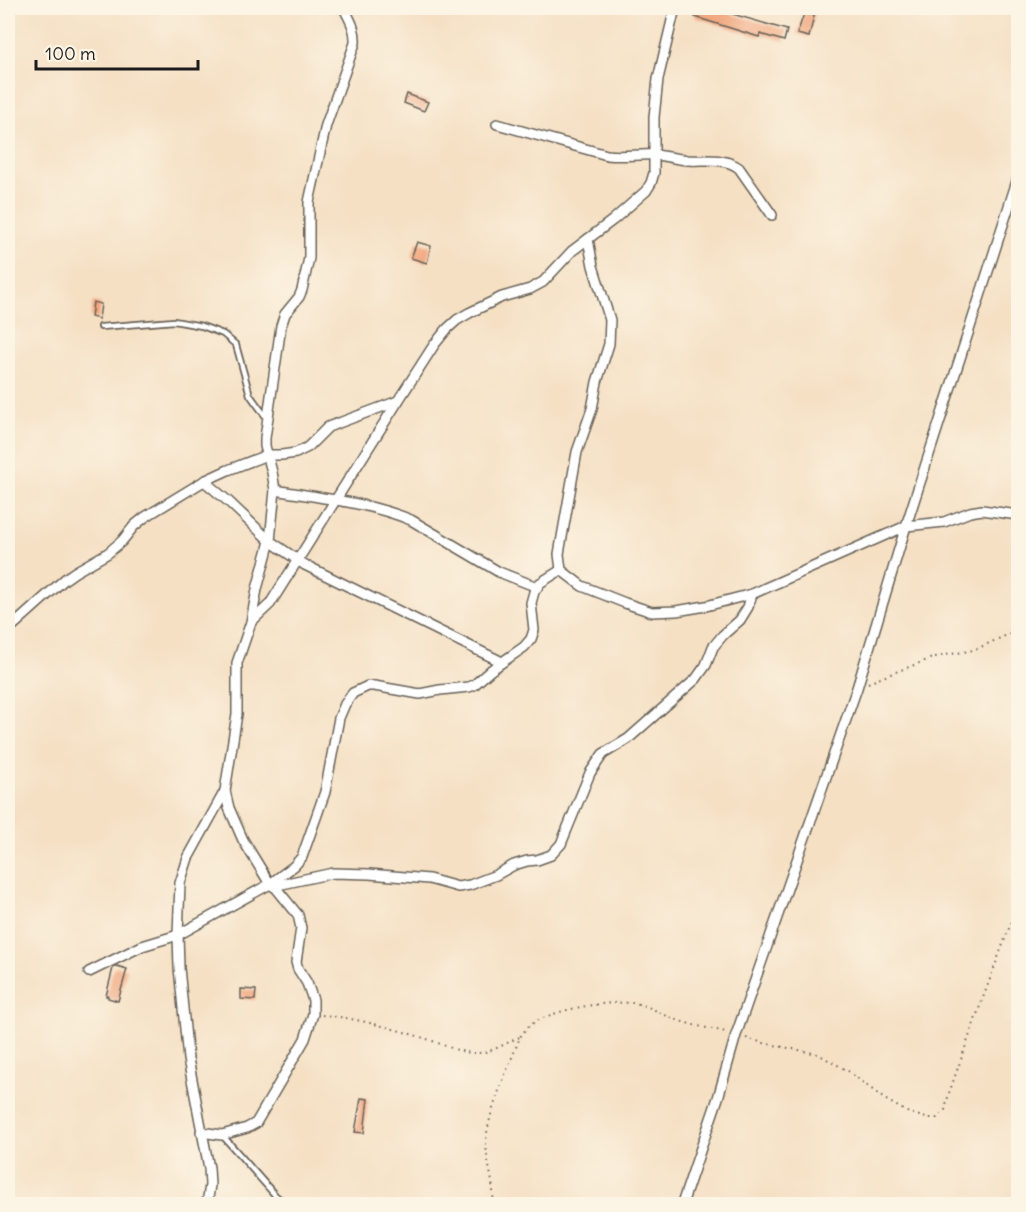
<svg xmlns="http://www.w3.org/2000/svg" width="1026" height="1212" font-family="Delius,sans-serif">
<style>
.building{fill:#f0a47c}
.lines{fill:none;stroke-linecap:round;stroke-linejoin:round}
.service-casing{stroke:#686157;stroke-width:8}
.minor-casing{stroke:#686157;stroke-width:12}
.path{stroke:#686157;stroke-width:2;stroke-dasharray:1.5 4.5;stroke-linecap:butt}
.service{stroke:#fff;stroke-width:4.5}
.minor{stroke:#fff;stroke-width:9}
</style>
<rect width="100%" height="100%" fill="#fcf5e5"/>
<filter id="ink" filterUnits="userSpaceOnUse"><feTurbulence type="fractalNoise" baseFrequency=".0167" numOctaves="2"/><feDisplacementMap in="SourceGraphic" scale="12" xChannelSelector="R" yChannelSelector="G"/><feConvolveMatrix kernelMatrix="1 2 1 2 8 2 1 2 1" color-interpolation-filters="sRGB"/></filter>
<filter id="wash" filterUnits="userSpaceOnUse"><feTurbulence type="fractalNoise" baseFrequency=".008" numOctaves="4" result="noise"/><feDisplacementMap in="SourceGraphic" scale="24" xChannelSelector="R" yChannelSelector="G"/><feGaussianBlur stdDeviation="1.35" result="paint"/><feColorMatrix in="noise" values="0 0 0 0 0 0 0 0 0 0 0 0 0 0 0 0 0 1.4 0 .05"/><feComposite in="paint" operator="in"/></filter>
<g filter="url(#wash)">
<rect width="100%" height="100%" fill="#f5e0c4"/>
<g id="blocks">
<!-- building -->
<g class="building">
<polygon points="698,8 712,8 787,30 784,41 760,34 759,37 695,17"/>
<polygon points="806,8 816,8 809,37 797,34"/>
<polygon points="407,94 428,102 424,111 404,103"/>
<polygon points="417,242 431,246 427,263 411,258"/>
<polygon points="93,302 101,304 99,319 91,317"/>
<polygon points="117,966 127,969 118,1001 108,998 108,996 106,996 113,968"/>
<polygon points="241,989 256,990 255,1000 241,999"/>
<polygon points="361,1098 368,1099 364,1133 355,1132"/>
</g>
</g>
</g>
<g filter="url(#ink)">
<use href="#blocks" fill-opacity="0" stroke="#686157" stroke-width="1.5"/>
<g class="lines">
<!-- service casing -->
<g class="service-casing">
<g id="service">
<polyline points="101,327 174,321 202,326 223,334 236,345 250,395 266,417"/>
<polyline points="222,1135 275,1195 286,1204"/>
</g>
</g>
<!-- minor casing -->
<g class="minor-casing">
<g id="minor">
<path d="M497 124 607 155C623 157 639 154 655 155 666 156 677 159 688 160 706 161 724 157 739 168L772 215"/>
<polyline points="588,239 593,266 610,320 609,344 597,382 592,409 577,452 559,554 561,570 582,586 625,603 652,612 676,611 706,606 752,594 906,526 944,522 970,512 982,510 1018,515"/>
<polyline points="204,481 229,502 270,541 305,565 502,662"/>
<path d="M275 490C320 498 367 502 411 520L499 572 537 587"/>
<polyline points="251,622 270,604 398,401 434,345 447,329 457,320 469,313 502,297 530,289 543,282 572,251 613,220 646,191 651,183 654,173 654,117 658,79 675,8"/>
<polyline points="8,630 65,579 75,572 108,553 122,541 134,526 145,517 204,481 228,470 267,455 282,455 296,453 308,447 328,427 398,401"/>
<polyline points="273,886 333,873 369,874 429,879 458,887 470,885 496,875 514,865 527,861 537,860 551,855 561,844 590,773 603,754 628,739 696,679 706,665 713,647 723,635 740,620 748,607 752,594"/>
<polyline points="89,972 142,946 178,935 270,884 294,866 302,857 325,792 339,718 345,704 353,693 368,686 374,686 420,694 440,690 469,687 474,685 491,670 524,647 531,639 534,630 531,603 534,592 540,583 561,570"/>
<polyline points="201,1132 222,1135 247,1128 256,1123 305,1039 313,1014 313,1000 307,983 298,969 296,962 301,928 298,915 276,888 270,884 243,840 229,808 225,791"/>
<path d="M207 1204 210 1185 209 1168 188 1059 179 968 178 935 180 883 188 858 225 791 237 714V663L251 622 257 589 270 541 275 490 272 472 265 446V438L281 326 285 314 299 297 302 290 309 258V202L326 125 355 43C356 29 350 20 344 8"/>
<polyline points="682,1204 718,1098 736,1035 857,688 906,526 1018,178"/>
</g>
</g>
<!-- path -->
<g class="path">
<polyline points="868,683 893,673 935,657 974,650 1018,630"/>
<path d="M322 1015C357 1018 391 1028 424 1038 440 1043 461 1054 477 1053 492 1053 507 1042 520 1037"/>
<polyline points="746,1038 764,1043 818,1054 848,1071 883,1098 907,1112 926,1118 937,1118 945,1110 949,1093 984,995 1014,915 1018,908"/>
<path d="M493 1204C495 1184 487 1165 486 1144 486 1116 510 1064 520 1037 523 1033 526 1029 529 1026 551 1009 606 1001 633 1003 646 1004 659 1013 672 1018 689 1025 708 1028 726 1032"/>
</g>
<!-- service -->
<use href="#service" class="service"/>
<!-- minor -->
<use href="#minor" class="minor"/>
</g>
</g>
<!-- margin -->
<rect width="1026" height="1212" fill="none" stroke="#fcf5e5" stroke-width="30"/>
<!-- scale -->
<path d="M36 60v9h162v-9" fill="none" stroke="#1c1c1c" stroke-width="3"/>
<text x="45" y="60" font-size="18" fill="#1c1c1c" stroke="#fcf5e5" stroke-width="4.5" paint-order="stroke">100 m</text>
</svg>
